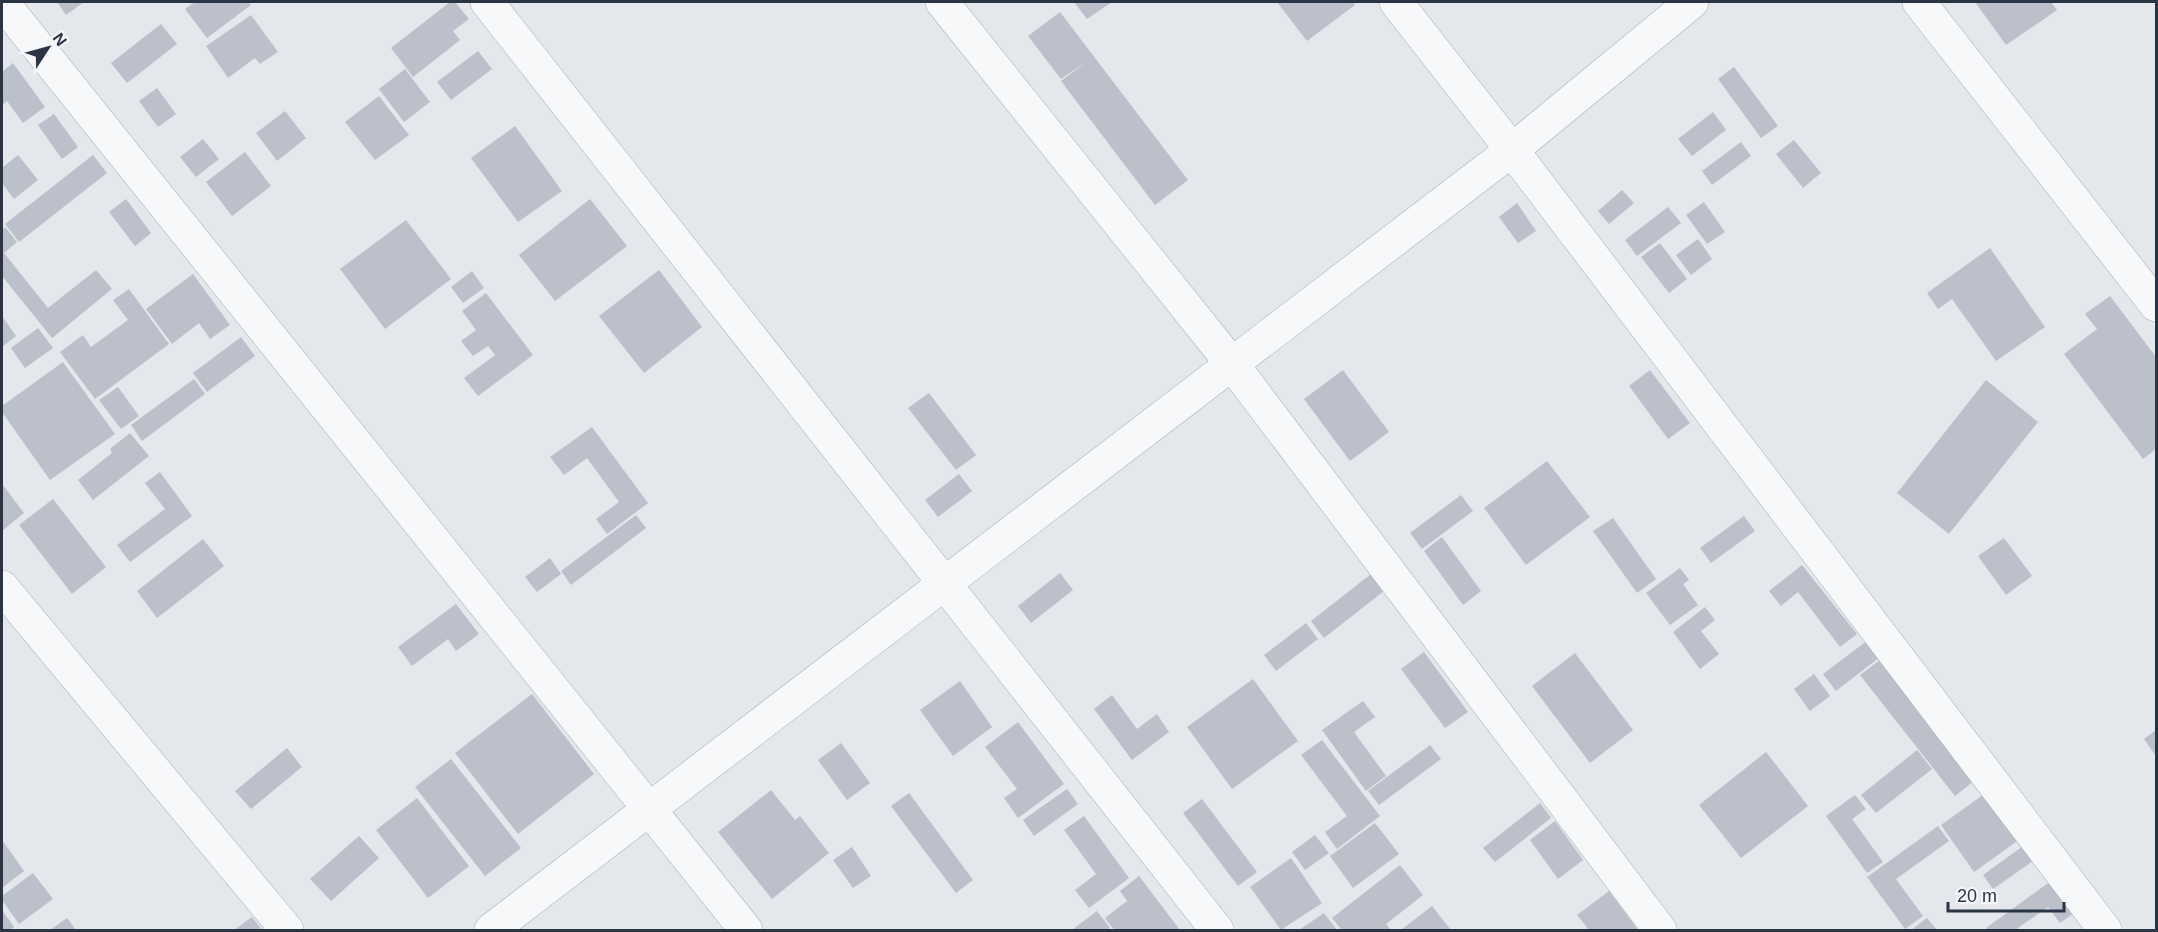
<svg xmlns="http://www.w3.org/2000/svg" width="2158" height="932" font-family="Arial,sans-serif">
<style>
.building{fill:#bbc0ca}
.lines{fill:none;stroke-linecap:round;stroke-linejoin:round}
.minor-casing{stroke:#a9aeb7;stroke-width:34}
.minor{stroke:#f7f8fa;stroke-width:33}
</style>
<rect width="100%" height="100%" fill="#e4e7ec"/>
<!-- building -->
<g class="building">
<polygon points="57,2 84,2 66,15"/>
<polygon points="195,2 248,2 251,5 207,38 185,9"/>
<polygon points="450,2 455,2 469,19 453,31 460,40 413,77 391,48"/>
<polygon points="1074,2 1112,2 1087,19"/>
<polygon points="1277,2 1353,2 1355,5 1307,41"/>
<polygon points="1975,2 2051,2 2057,10 2006,45"/>
<polygon points="1060,12 1188,180 1155,205 1061,81 1086,62 1061,79 1028,36"/>
<polygon points="251,15 278,52 260,64 255,58 228,78 206,46"/>
<polygon points="161,24 177,44 127,83 111,63"/>
<polygon points="478,51 492,69 451,100 437,82"/>
<polygon points="13,63 45,107 23,123 7,101 2,105 2,72"/>
<polygon points="1734,67 1778,126 1761,138 1718,79"/>
<polygon points="405,69 430,102 404,122 379,89"/>
<polygon points="157,88 176,114 158,127 139,101"/>
<polygon points="379,96 409,135 375,160 345,122"/>
<polygon points="285,111 306,138 277,161 256,133"/>
<polygon points="1713,112 1726,130 1692,156 1678,139"/>
<polygon points="54,114 78,147 62,159 38,125"/>
<polygon points="515,126 562,191 518,222 471,158"/>
<polygon points="203,139 219,159 196,177 180,157"/>
<polygon points="1794,140 1821,173 1803,188 1776,154"/>
<polygon points="1741,142 1751,156 1712,185 1702,171"/>
<polygon points="245,152 271,186 232,216 206,182"/>
<polygon points="18,155 38,180 14,199 2,183 2,168"/>
<polygon points="93,155 107,173 19,242 5,224"/>
<polygon points="1622,190 1634,203 1609,224 1598,211"/>
<polygon points="126,199 151,233 135,246 109,212"/>
<polygon points="590,199 627,246 555,301 519,255"/>
<polygon points="1704,202 1725,232 1707,244 1686,215"/>
<polygon points="1517,203 1536,231 1518,243 1499,217"/>
<polygon points="1668,207 1681,223 1637,256 1625,240"/>
<polygon points="406,220 451,279 385,329 340,269"/>
<polygon points="5,227 17,242 4,253 48,308 96,270 112,289 52,338 2,276 2,230"/>
<polygon points="1698,239 1712,259 1691,275 1676,255"/>
<polygon points="1660,243 1687,279 1669,293 1641,257"/>
<polygon points="1990,248 2045,327 1996,361 1952,299 1938,309 1927,293"/>
<polygon points="659,270 702,327 644,373 599,316"/>
<polygon points="472,271 484,288 463,303 451,287"/>
<polygon points="193,274 230,325 210,339 199,323 172,344 146,309"/>
<polygon points="129,289 169,344 95,399 60,352 83,335 91,347 128,320 113,300"/>
<polygon points="486,293 533,355 478,396 464,378 495,355 488,346 473,356 461,341 476,330 462,311"/>
<polygon points="2110,296 2156,357 2156,449 2143,459 2064,354 2097,329 2085,314"/>
<polygon points="2,316 16,336 2,347"/>
<polygon points="38,328 53,348 25,368 11,348"/>
<polygon points="241,337 255,356 207,392 193,373"/>
<polygon points="63,362 115,434 50,480 2,412 2,406"/>
<polygon points="1343,370 1389,432 1350,461 1304,399"/>
<polygon points="1650,370 1690,423 1668,439 1629,386"/>
<polygon points="194,379 205,394 142,441 131,425"/>
<polygon points="1986,380 2038,422 1949,534 1897,493"/>
<polygon points="118,387 139,416 121,429 99,400"/>
<polygon points="929,393 976,455 956,470 908,408"/>
<polygon points="592,427 648,503 607,534 596,519 619,502 587,458 564,475 550,457"/>
<polygon points="130,433 149,456 93,500 78,480 112,453 110,449"/>
<polygon points="1547,461 1590,517 1526,565 1484,508"/>
<polygon points="160,472 192,516 130,562 117,545 165,509 145,483"/>
<polygon points="959,474 972,491 938,517 925,500"/>
<polygon points="2,484 24,513 2,531"/>
<polygon points="1461,495 1473,511 1422,549 1410,533"/>
<polygon points="53,499 106,567 72,594 19,525"/>
<polygon points="636,515 646,528 571,585 561,571"/>
<polygon points="1744,516 1755,531 1711,563 1700,548"/>
<polygon points="1613,518 1656,579 1637,593 1593,531"/>
<polygon points="1442,537 1481,591 1463,605 1424,551"/>
<polygon points="2004,538 2032,576 2006,595 1978,556"/>
<polygon points="203,539 224,566 157,618 137,591"/>
<polygon points="550,558 561,574 537,592 525,577"/>
<polygon points="1802,565 1857,634 1840,647 1798,592 1781,606 1769,591"/>
<polygon points="1680,568 1689,580 1683,584 1698,605 1670,625 1646,593"/>
<polygon points="1060,573 1073,590 1031,623 1018,606"/>
<polygon points="1371,574 1384,591 1324,638 1311,621"/>
<polygon points="456,604 479,634 456,651 448,639 412,666 398,647"/>
<polygon points="1705,607 1715,620 1701,631 1719,654 1700,669 1673,632"/>
<polygon points="1306,623 1318,639 1276,671 1264,655"/>
<polygon points="1872,637 1885,653 1836,691 1823,674"/>
<polygon points="1424,652 1468,712 1445,728 1401,669"/>
<polygon points="1575,653 1633,730 1590,763 1532,686"/>
<polygon points="1880,660 1974,781 1955,796 1860,675"/>
<polygon points="1814,674 1830,696 1810,711 1794,689"/>
<polygon points="1253,679 1298,741 1232,789 1187,727"/>
<polygon points="960,681 992,727 953,756 920,710"/>
<polygon points="532,694 594,774 518,834 455,753"/>
<polygon points="1112,695 1137,729 1157,714 1169,732 1132,760 1094,709"/>
<polygon points="1363,701 1375,717 1354,732 1386,776 1366,791 1322,730"/>
<polygon points="1018,722 1064,784 1018,818 1004,798 1017,789 985,747"/>
<polygon points="2156,730 2156,756 2144,739"/>
<polygon points="1322,740 1380,816 1337,849 1325,832 1347,816 1301,755"/>
<polygon points="841,743 870,783 847,800 818,760"/>
<polygon points="1430,745 1441,759 1379,805 1368,791"/>
<polygon points="287,748 302,767 251,809 235,791"/>
<polygon points="1917,750 1932,769 1876,813 1861,795"/>
<polygon points="1766,752 1808,806 1741,858 1699,805"/>
<polygon points="451,759 521,848 485,876 415,787"/>
<polygon points="1994,787 2023,837 1974,872 1941,825"/>
<polygon points="1067,789 1078,804 1034,836 1023,820"/>
<polygon points="771,790 795,820 800,816 829,853 772,899 718,832"/>
<polygon points="909,793 973,880 956,893 891,806"/>
<polygon points="1855,795 1866,809 1852,819 1883,862 1867,873 1826,816"/>
<polygon points="417,798 469,866 428,898 376,830"/>
<polygon points="1202,799 1257,872 1238,886 1183,813"/>
<polygon points="1540,803 1551,818 1495,862 1483,848"/>
<polygon points="1084,816 1129,878 1089,908 1075,890 1096,874 1064,830"/>
<polygon points="1555,821 1583,860 1558,879 1530,840"/>
<polygon points="1375,823 1399,854 1353,888 1330,856"/>
<polygon points="1938,826 1949,841 1896,879 1923,916 1905,929 1867,877"/>
<polygon points="1315,835 1329,853 1305,870 1292,852"/>
<polygon points="359,836 379,858 331,901 310,879"/>
<polygon points="2,840 24,871 2,888"/>
<polygon points="2023,846 2033,861 1993,889 1983,875"/>
<polygon points="852,847 871,876 853,888 833,860"/>
<polygon points="1291,858 1322,903 1281,930 1250,887"/>
<polygon points="1400,865 1423,895 1386,924 1391,930 1342,930 1332,918"/>
<polygon points="33,873 53,899 19,924 2,900 2,896"/>
<polygon points="1139,876 1180,930 1114,930 1105,918 1127,901 1120,891"/>
<polygon points="2051,881 2074,913 2060,923 2048,907 2015,930 1988,930 1986,928"/>
<polygon points="1609,891 1638,930 1589,930 1577,915"/>
<polygon points="1432,906 1451,930 1401,930"/>
<polygon points="2,910 14,927 10,930 2,930"/>
<polygon points="1097,911 1110,928 1106,930 1072,930"/>
<polygon points="1324,913 1337,930 1299,930"/>
<polygon points="252,917 262,930 234,930"/>
<polygon points="67,918 76,930 50,930"/>
<polygon points="1927,918 1937,930 1911,930"/>
</g>
<g class="lines">
<!-- minor casing -->
<g class="minor-casing">
<g id="minor">
<polyline points="2,2 746,930"/>
<polyline points="487,2 1217,930"/>
<polyline points="942,2 1232,364 1660,930"/>
<polyline points="1396,2 1512,150 2105,930"/>
<polyline points="1919,2 2156,305"/>
<polyline points="2,587 287,930"/>
<polyline points="491,930 1512,150 1692,2"/>
</g>
</g>
<!-- minor -->
<use href="#minor" class="minor"/>
</g>
<!-- border -->
<rect width="2158" height="932" fill="none" stroke="#2b3445" stroke-width="6"/>
<!-- north arrow -->
<g transform="translate(48 48) rotate(54)" stroke="#f4f6f9" stroke-width="4.5" paint-order="stroke">
<path d="M0-4.5L10 22L0 15L-10 22Z" fill="#2b3445"/>
<text y="-9" font-size="16" font-weight="bold" text-anchor="middle" fill="#2b3445">N</text>
</g>
<!-- scale -->
<path d="M1948 902v9h116v-9" fill="none" stroke="#2b3445" stroke-width="3"/>
<text x="1957" y="902" font-size="18" fill="#2b3445" stroke="#f4f6f9" stroke-width="4.5" paint-order="stroke">20 m</text>
</svg>
